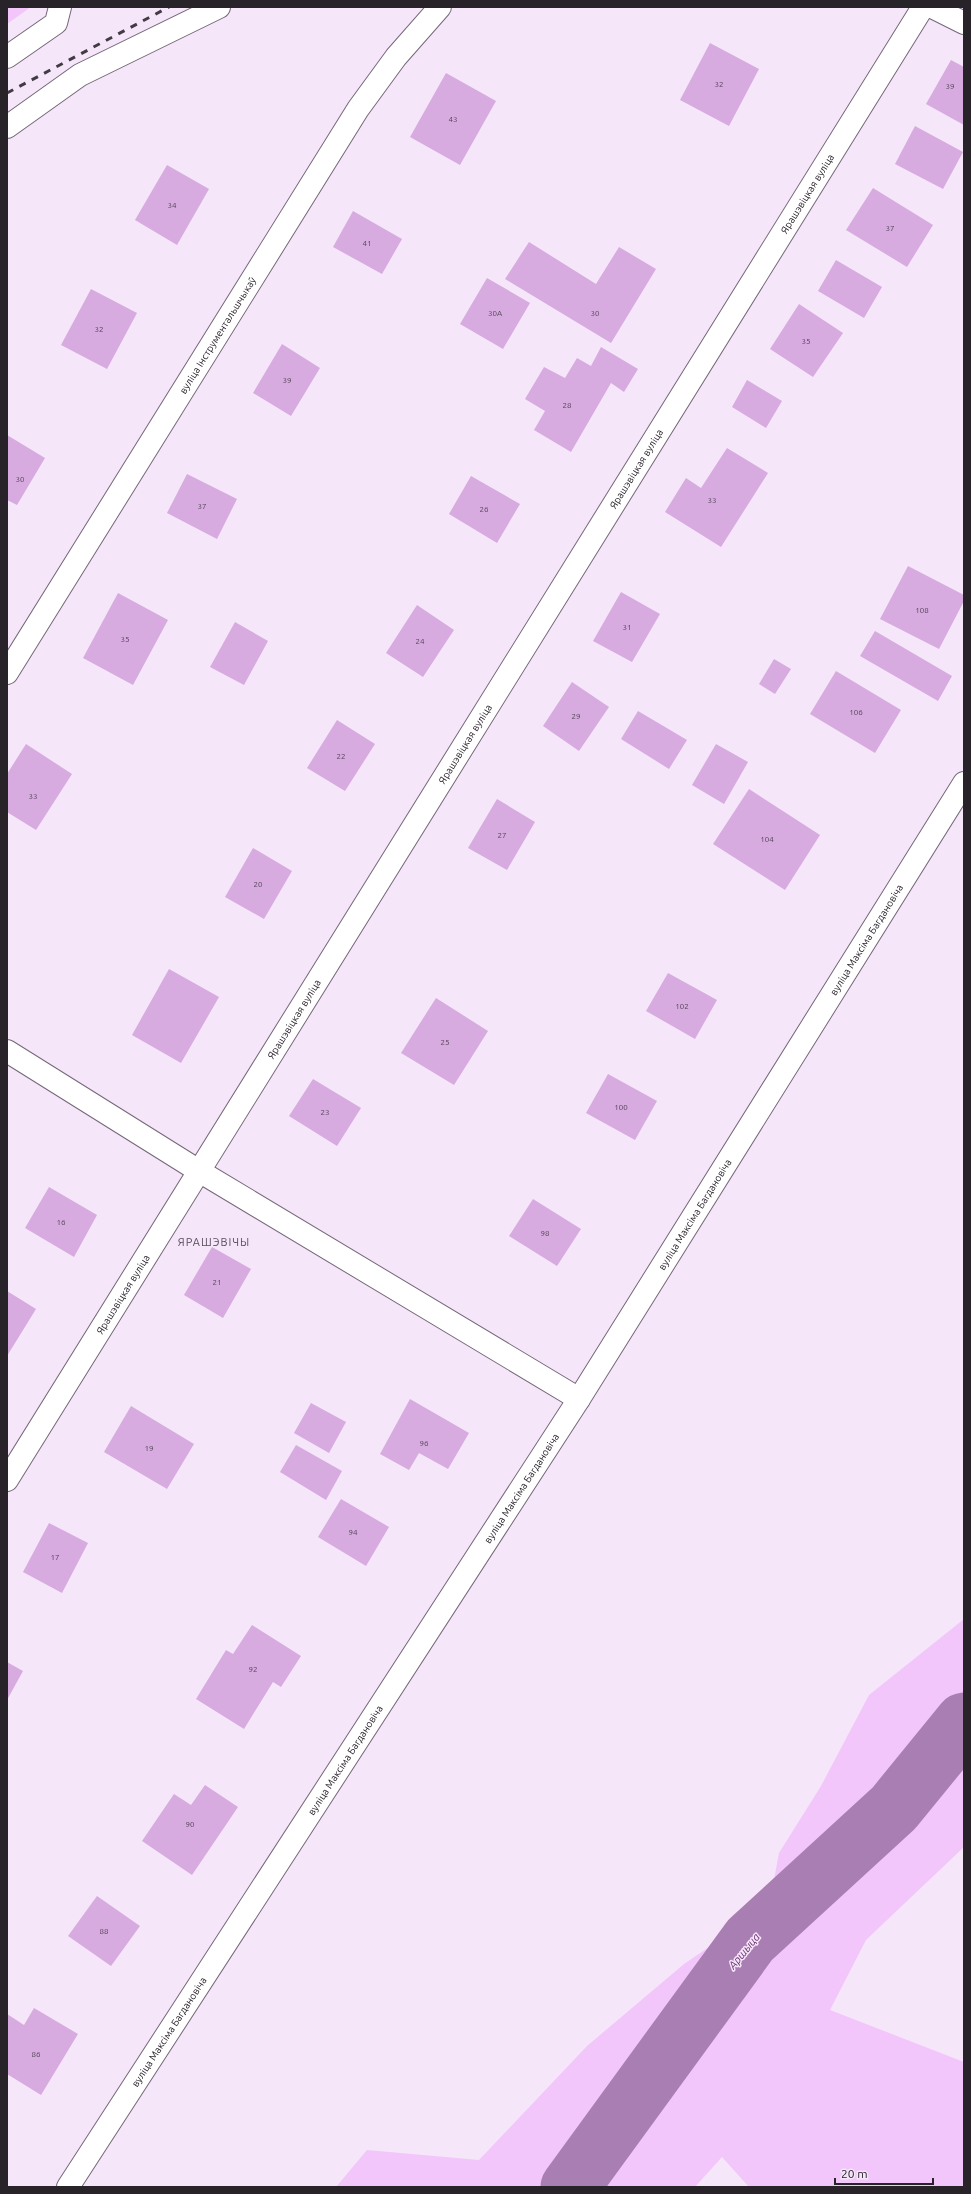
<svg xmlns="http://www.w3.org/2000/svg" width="971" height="2194" font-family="Ubuntu,sans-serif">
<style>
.green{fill:#f2c6fb}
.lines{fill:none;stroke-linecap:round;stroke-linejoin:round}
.river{stroke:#a97eb2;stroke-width:59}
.building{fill:#d7abe0}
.minor-casing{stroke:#756878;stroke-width:24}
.minor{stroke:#fff;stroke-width:22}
.rail{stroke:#423b44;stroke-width:3;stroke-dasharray:7 7;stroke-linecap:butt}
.labels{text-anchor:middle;stroke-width:3;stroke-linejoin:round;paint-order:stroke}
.number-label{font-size:8px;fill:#544457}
.street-label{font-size:10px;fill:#282229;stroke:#f6e6f9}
.neighbourhood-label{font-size:11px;letter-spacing:1px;fill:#594c5c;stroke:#f6e6f9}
.water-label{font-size:11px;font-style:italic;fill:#693374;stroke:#f6e6f9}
</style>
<rect width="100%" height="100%" fill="#f6e6f9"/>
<!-- green -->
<g class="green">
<polygon points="7,7 31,7 7,24"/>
<polygon points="964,1619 964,1847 866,1940 830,2010 964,2062 964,2187 749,2187 722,2157 695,2187 336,2187 367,2150 479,2160 587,2046 684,1964 769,1906 779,1853 821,1786 869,1695"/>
</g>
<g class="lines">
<!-- river -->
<polyline class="river" points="570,2187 750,1940 894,1808 964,1722"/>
</g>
<!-- building -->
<g class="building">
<polygon points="710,43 759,69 729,126 680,100"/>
<polygon points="951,60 964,67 964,125 926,104"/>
<polygon points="446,73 496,101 460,165 410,137"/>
<polygon points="915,126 963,152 943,189 895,164"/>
<polygon points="167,165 209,189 177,245 135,220"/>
<polygon points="873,188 933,225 907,267 846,230"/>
<polygon points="353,211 402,239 382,274 333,247"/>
<polygon points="529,242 596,284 619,247 656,269 611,343 505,279"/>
<polygon points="836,260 882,287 864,318 818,291"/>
<polygon points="487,278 530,303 503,349 460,324"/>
<polygon points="91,289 137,313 107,369 61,345"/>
<polygon points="799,304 843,333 813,377 770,349"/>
<polygon points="282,344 320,368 291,416 253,393"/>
<polygon points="601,347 638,369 624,392 611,383 571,452 534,430 545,411 525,399 544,367 565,378 577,358 591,366"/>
<polygon points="747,380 782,401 766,428 732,407"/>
<polygon points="7,435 45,458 17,505 7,500"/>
<polygon points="727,448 768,473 721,547 665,512 686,478 701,488"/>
<polygon points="187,474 237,499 217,539 167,513"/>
<polygon points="471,476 520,504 497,543 449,514"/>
<polygon points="908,566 964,595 964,601 939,649 880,619"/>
<polygon points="621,592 660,614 632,662 593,641"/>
<polygon points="118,593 168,620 133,685 83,658"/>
<polygon points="417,605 454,630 423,677 386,653"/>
<polygon points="235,622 268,641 244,685 210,667"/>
<polygon points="875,631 952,676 938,701 860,656"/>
<polygon points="774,659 791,669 775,694 759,684"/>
<polygon points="836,671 901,710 875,753 810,714"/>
<polygon points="572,682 609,707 579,751 543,726"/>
<polygon points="638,711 687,740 669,769 621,739"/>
<polygon points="337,720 375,744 345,791 307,768"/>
<polygon points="26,744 72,774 36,830 7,812 7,774"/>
<polygon points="716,744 748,762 724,804 692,785"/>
<polygon points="749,789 820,835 785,890 713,844"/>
<polygon points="497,799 535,822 507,870 468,848"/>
<polygon points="253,848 292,871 264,919 225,897"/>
<polygon points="169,969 219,997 181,1063 132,1035"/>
<polygon points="668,973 717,1000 695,1039 646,1011"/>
<polygon points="436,998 488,1031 454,1085 401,1053"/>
<polygon points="608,1074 657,1101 635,1140 586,1113"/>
<polygon points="313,1079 361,1108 337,1146 289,1116"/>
<polygon points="49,1187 97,1215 74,1257 25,1228"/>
<polygon points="533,1199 581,1229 557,1266 509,1236"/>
<polygon points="212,1247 251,1269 223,1318 184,1295"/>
<polygon points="7,1291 36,1309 7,1356"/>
<polygon points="410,1399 469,1433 448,1469 419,1453 409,1470 380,1454"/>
<polygon points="311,1403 346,1422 329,1453 294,1433"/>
<polygon points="131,1406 194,1444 167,1489 104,1452"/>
<polygon points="296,1445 342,1471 326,1500 280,1472"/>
<polygon points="341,1499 389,1527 366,1566 318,1537"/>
<polygon points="49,1523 88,1543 62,1593 23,1572"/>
<polygon points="252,1625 301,1656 281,1687 273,1682 244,1729 196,1699 226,1650 233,1654"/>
<polygon points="7,1662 23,1671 7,1700"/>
<polygon points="205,1785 238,1807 192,1875 142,1841 174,1794 191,1805"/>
<polygon points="97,1896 140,1926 111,1966 68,1936"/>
<polygon points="34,2008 78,2034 41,2095 7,2074 7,2014 24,2025"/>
</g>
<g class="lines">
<!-- minor casing -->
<g class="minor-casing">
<g id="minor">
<polyline points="932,7 964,23"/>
<polyline points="7,57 56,23 60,7"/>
<polyline points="7,127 80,75 219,7"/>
<path id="s1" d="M7 673 358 109 396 57 440 7"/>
<polyline points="7,1051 199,1171 579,1399"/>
<path id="s2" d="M7 1480 923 7"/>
<path id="s3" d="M68 2187 579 1399 964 783"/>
</g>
</g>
<!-- minor -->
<use href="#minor" class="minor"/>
<!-- rail -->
<polyline class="rail" points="7,93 169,7"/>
</g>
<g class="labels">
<!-- number labels -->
<g class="number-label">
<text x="719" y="87">32</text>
<text x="950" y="89">39</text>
<text x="453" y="122">43</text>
<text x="172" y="208">34</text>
<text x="890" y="231">37</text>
<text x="367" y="246">41</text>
<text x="495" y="316">30А</text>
<text x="595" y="316">30</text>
<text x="99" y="332">32</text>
<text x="806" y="344">35</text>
<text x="287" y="383">39</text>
<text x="567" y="408">28</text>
<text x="20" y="482">30</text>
<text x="712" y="503">33</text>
<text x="202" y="509">37</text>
<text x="484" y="512">26</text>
<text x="922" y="613">108</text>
<text x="627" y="630">31</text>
<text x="125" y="642">35</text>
<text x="420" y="644">24</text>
<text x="856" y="715">106</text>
<text x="576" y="719">29</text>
<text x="341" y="759">22</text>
<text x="33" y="799">33</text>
<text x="502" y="838">27</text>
<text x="767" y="842">104</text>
<text x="258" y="887">20</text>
<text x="682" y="1009">102</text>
<text x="445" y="1045">25</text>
<text x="621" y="1110">100</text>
<text x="325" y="1115">23</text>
<text x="61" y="1225">16</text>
<text x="545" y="1236">98</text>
<text x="217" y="1285">21</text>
<text x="424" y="1446">96</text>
<text x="149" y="1451">19</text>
<text x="353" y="1535">94</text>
<text x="55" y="1560">17</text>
<text x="253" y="1672">92</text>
<text x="190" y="1827">90</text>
<text x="104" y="1934">88</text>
<text x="36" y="2057">86</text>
</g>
<!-- street labels -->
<g class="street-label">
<text dy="4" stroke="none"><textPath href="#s2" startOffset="1515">Ярашэвіцкая вуліца</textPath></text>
<text dy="4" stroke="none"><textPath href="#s1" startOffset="398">вуліца Інструментальшчыкаў</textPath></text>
<text dy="4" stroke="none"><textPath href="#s2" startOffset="1191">Ярашэвіцкая вуліца</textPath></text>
<text dy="4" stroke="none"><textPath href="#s2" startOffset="867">Ярашэвіцкая вуліца</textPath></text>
<text dy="4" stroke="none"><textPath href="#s3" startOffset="1481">вуліца Максіма Багдановіча</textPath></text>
<text dy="4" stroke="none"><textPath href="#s2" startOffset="543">Ярашэвіцкая вуліца</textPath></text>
<text dy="4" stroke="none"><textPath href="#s3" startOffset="1157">вуліца Максіма Багдановіча</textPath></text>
<text dy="4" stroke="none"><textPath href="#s2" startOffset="219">Ярашэвіцкая вуліца</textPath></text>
<text dy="4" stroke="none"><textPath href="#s3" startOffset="833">вуліца Максіма Багдановіча</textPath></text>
<text dy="4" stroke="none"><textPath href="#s3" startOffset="509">вуліца Максіма Багдановіча</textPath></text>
<text dy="4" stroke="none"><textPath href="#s3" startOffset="185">вуліца Максіма Багдановіча</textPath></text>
</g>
<!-- neighbourhood labels -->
<g class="neighbourhood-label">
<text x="214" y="1246">ЯРАШЭВІЧЫ</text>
</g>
<!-- water labels -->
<g class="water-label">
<text transform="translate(744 1951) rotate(-51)" y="4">Аршыца</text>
</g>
</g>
<!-- border -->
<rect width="971" height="2194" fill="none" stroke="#282229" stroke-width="16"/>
<!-- scale -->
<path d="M835 2178v6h98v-6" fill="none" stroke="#282229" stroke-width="2"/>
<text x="841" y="2178" font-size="12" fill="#282229" stroke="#f6e6f9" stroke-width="3" paint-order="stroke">20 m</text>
</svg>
